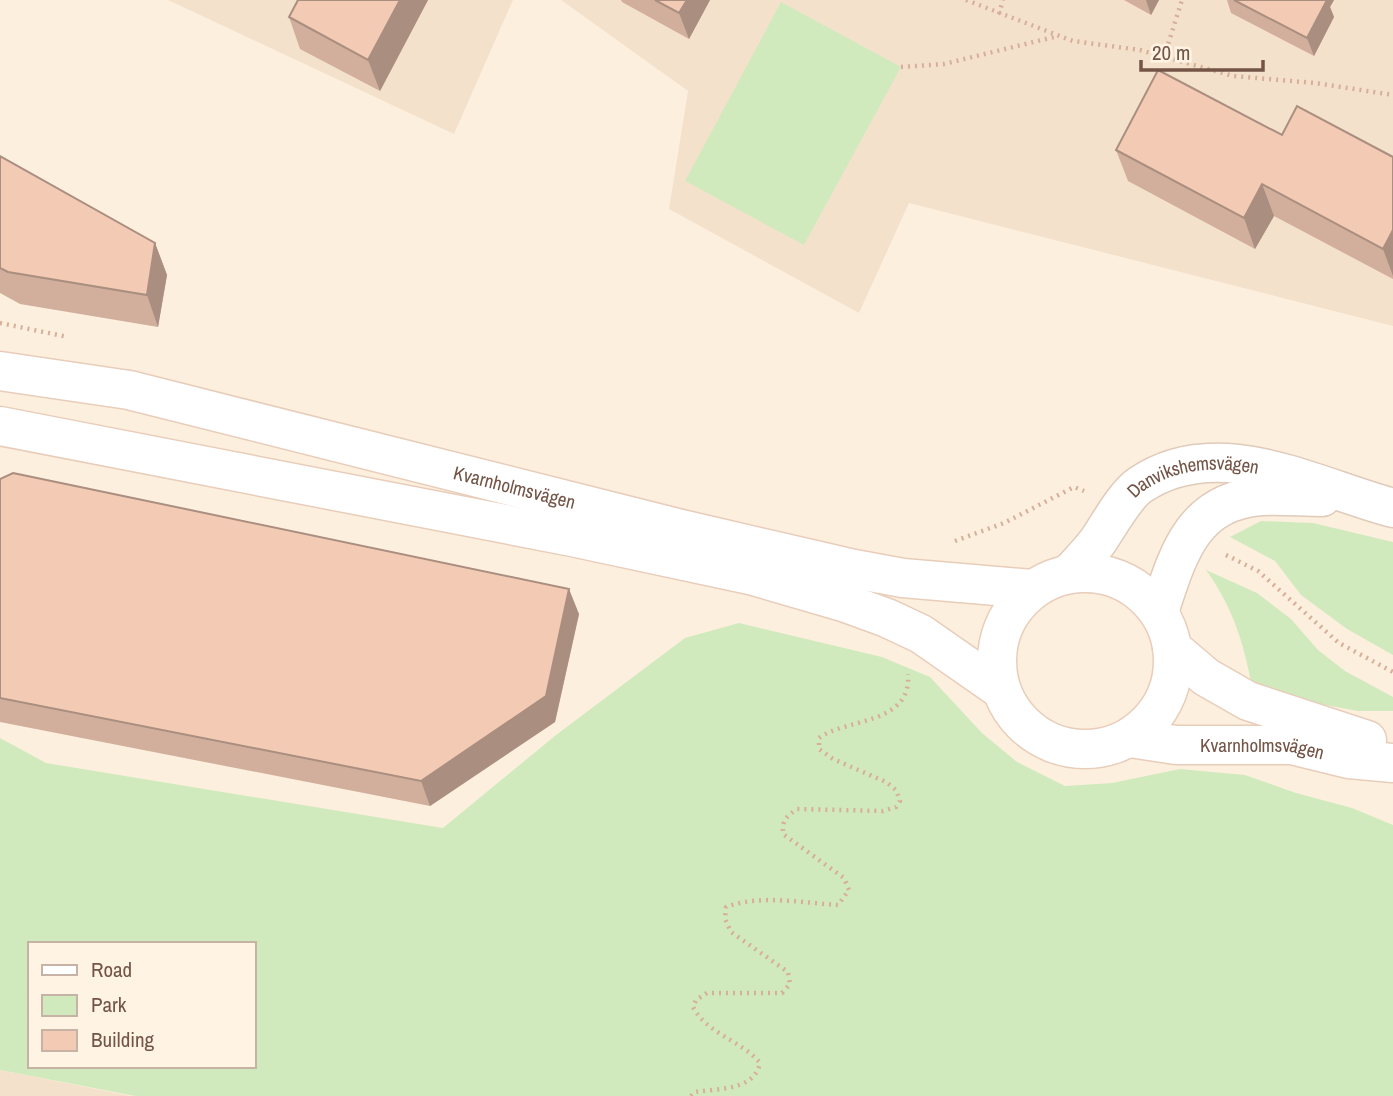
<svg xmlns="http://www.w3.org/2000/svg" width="1393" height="1096" font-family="'Archivo Narrow',sans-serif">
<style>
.residential{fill:#f4e1cc}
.green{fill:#d1eabd;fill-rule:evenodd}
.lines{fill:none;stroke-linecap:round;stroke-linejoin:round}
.street-casing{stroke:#e0cbba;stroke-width:41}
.secondary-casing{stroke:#e8cdba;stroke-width:41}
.path{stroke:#d7ae99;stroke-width:4.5;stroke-dasharray:2 5;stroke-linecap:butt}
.street{stroke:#fff;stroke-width:38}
.secondary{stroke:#fff;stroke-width:38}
.wall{fill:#d1af9c}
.shaded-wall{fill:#aa8e7f}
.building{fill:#f3cbb5;stroke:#aa8e7f;stroke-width:2}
.labels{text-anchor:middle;stroke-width:6;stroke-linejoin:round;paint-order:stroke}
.street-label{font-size:19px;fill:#735446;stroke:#fff3e4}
</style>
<rect width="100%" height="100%" fill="#fdefde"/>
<!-- residential -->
<g class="residential">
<polygon points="168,0 513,0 454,134"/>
<polygon points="561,0 1393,0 1393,326 909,203 859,313 669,209 688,91"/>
<polygon points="0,1070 131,1096 135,1096 0,1096"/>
</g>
<!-- green -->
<g class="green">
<polygon points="781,2 901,67 804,245 685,181"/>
<polygon points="1261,521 1313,523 1393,542 1393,655 1347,629 1301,595 1275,561 1230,537"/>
<path d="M1206 570 1257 593 1291 619 1318 650 1345 671 1393 697V711H1358L1303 701 1251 682C1243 639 1231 605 1206 570Z"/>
<path d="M739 623 882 657 930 677 982 733 1017 762 1065 786 1112 783 1180 769 1245 775 1296 793 1352 808 1393 825V1096H135L0 1070V738L46 763 443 828 556 735 685 638ZM30 944H254V1066H30Z"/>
</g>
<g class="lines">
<!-- street casing -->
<g class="street-casing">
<g id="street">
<path id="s1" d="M1070 573C1079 563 1090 552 1098 541 1109 525 1125 495 1140 485 1218 432 1314 487 1393 508"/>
<path d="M1159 612C1178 554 1192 501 1262 496 1282 495 1302 497 1322 497"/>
</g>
</g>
<!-- secondary casing -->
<g class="secondary-casing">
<g id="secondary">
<path id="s2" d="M0 371 129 390 681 529 854 569 903 578 1032 589"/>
<polyline points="0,426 572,537 754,576 843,602 887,618 921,634 1000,689"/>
<circle cx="1085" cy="661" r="88"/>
<polyline points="1172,648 1206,677 1248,701 1367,740"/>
<path id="s3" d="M1130 738 1176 745H1292L1349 759 1393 763"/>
</g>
</g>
<!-- path -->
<g class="path">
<polyline points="966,0 1073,41 1140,50 1233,76 1315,83 1393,95"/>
<polyline points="999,14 1003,0"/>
<polyline points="1164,57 1182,0"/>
<polyline points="901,67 944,64 1058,36"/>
<polyline points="0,323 68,337"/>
<polyline points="955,541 1004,523 1074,487 1084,491"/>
<polyline points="1226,555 1258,571 1339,643 1393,672"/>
<path d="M691 1096 695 1092C719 1088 754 1091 760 1063 741 1040 707 1034 693 1007L696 1000 707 993H782L790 984 788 972 731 932 725 919 726 907C761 894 802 903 838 905L849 890 844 878 783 834C782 820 786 817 797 809L883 811 896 807 900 801 896 790 886 782 833 759 819 749V738C846 718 912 725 908 674"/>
</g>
<!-- street -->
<use href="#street" class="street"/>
<!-- secondary -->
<use href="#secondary" class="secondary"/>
</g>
<!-- wall -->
<g class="wall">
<polygon points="298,0 428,0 380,91 300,49 289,17"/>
<polygon points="621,0 710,0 689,39 622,2"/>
<polygon points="1124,0 1159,0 1151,15"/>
<polygon points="1227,0 1334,0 1330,7 1334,17 1314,56 1231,13"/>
<polygon points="1282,135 1393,157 1393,279 1274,216 1255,249 1128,181 1116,150"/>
<polygon points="0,156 155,243 167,275 158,327 20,304 0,293"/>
<polygon points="0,479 579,614 555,722 430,806 0,722"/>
</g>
<!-- shaded-wall -->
<g class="shaded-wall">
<polygon points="400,0 428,0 380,91 368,60"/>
<polygon points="687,0 710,0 689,39 679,13"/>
<polygon points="1146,0 1159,0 1151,15"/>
<polygon points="1322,0 1334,0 1330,7 1334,17 1314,56 1307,38"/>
<polygon points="1262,184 1274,216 1255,249 1244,218"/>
<polygon points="1393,230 1393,276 1383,249"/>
<polygon points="155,243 167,275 158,327 147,295"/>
<polygon points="569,589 579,614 555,722 430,806 421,781"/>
</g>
<!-- building -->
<g class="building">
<polygon points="298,0 400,0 368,60 289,17"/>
<polygon points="655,0 687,0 679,13"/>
<polygon points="1234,0 1327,0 1307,38"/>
<polygon points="1158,70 1282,135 1297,106 1393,157 1393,230 1383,249 1262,184 1244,218 1116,150"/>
<polygon points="0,156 155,243 147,295 8,272 0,268"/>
<polygon points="13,473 569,589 546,696 421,781 0,698 0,479"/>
</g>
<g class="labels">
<!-- street labels -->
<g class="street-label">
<text dy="7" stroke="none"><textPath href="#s1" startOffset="168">Danvikshemsvägen</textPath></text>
<text dy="7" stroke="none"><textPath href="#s2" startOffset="528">Kvarnholmsvägen</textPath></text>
<text dy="7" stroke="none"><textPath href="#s3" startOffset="133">Kvarnholmsvägen</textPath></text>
</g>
</g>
<!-- legend -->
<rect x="28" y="942" width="228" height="126" fill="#fff3e4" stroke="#c7b3a5" stroke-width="2"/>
<rect x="42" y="965" width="35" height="10" fill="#ffffff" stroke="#c7b3a5" stroke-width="2"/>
<text x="91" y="977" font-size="21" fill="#735446">Road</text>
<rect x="42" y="995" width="35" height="21" fill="#d1eabd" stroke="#c7b3a5" stroke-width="2"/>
<text x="91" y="1012" font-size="21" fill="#735446">Park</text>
<rect x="42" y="1030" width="35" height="21" fill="#f3cbb5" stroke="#c7b3a5" stroke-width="2"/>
<text x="91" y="1047" font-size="21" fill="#735446">Building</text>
<!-- scale -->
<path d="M1141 60v10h122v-10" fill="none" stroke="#735446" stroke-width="3.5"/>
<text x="1152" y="60" font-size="21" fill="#735446" stroke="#fff3e4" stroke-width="5" paint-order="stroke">20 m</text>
</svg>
